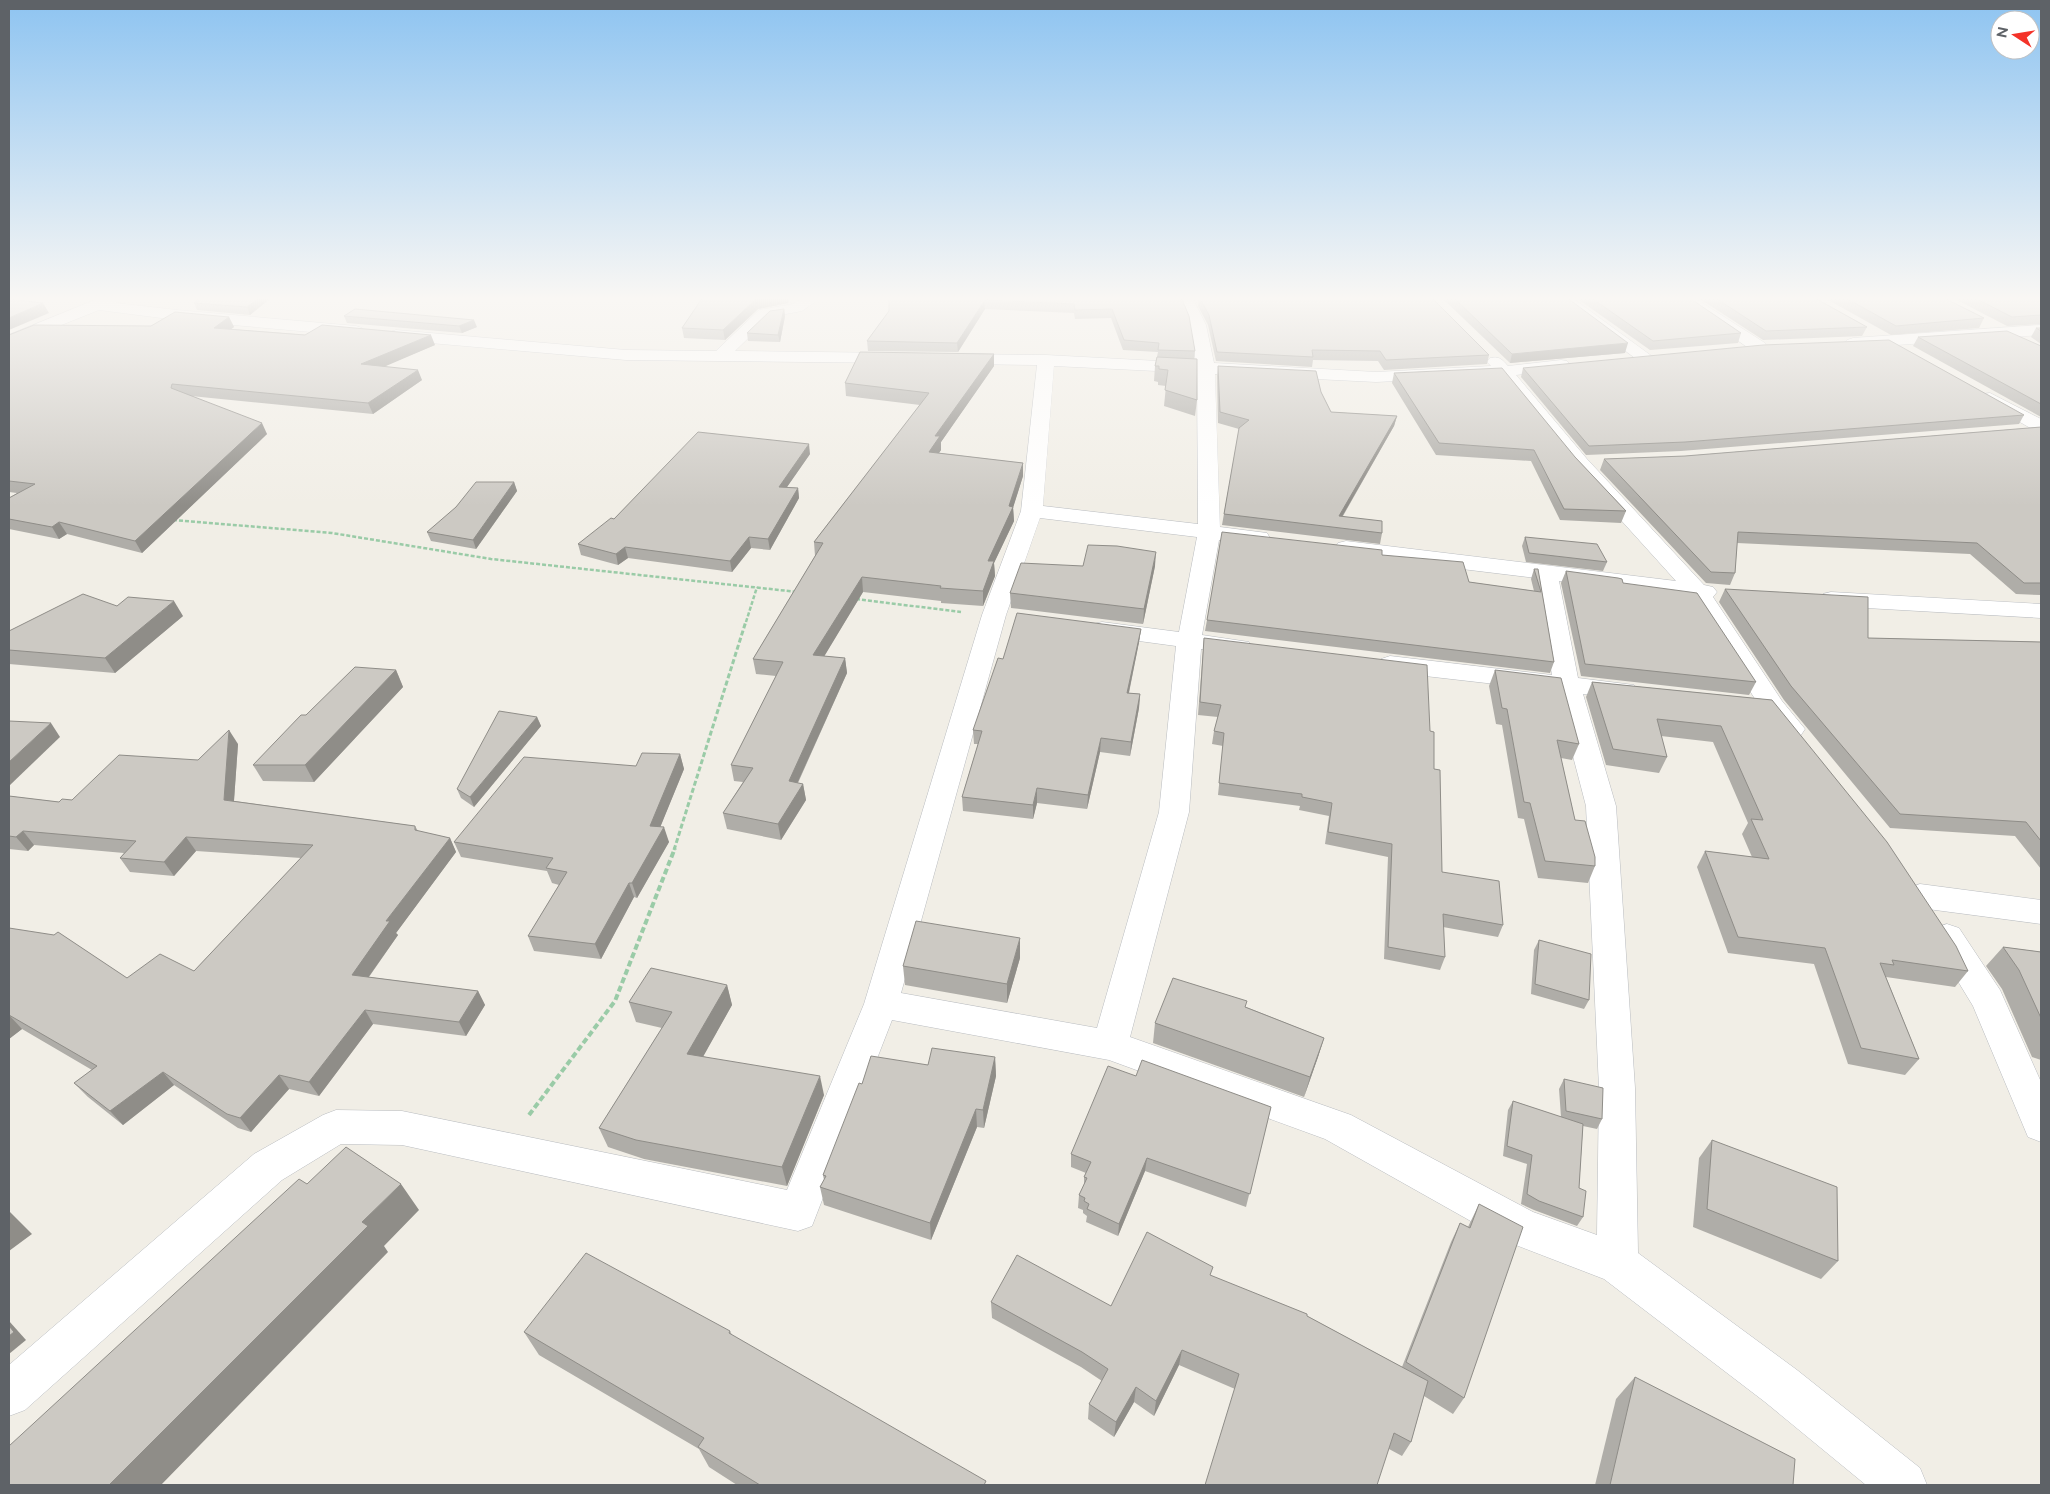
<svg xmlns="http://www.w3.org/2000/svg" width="2050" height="1494" font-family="Raleway,sans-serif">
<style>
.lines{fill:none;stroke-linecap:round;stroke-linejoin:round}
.minor-casing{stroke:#b9bcc0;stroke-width:1}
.path-far2{stroke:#9acba7;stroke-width:2.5;stroke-dasharray:4 2;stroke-linecap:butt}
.path-far1{stroke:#9acba7;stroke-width:3;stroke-dasharray:5 2.5;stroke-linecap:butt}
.path{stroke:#9acba7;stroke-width:4;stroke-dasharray:6 3;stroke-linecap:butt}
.minor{fill:#fff;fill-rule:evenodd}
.wall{fill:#afada8}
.shaded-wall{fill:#8f8d88}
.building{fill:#ccc9c3;stroke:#8f8d88}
</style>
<rect width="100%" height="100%" fill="#f1eee6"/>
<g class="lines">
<!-- minor casing -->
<g class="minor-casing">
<g id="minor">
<polygon points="102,297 123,297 116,303 177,310 356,326 362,328 364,331 362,334 356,336 177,320 99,310 9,346 9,335"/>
<polygon points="804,297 822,297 802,311 770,317 735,351 894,353 900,354 902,358 900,362 894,363 626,360 396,340 390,338 388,335 390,332 396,330 626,350 716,351 759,310 793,304"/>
<path d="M1177 297H1192L1206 325 1214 363 1376 372 1491 366 1487 362 1490 358C1499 356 1502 359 1508 366L1561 360 1567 361 1570 365 1567 369 1516 375 1587 459 1704 585 1713 587 1717 592 1713 597 1782 701 1805 729 1801 735 1791 738 1781 735 1764 713 1690 597 1559 581 1578 678 1634 685 1638 691 1634 697 1625 699 1583 694 1616 806 1635 1088 1638 1253 1797 1370 1920 1468 1927 1485H1866L1765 1402 1604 1279 1508 1242 1325 1139 1109 1060 892 1020 812 1226 798 1231 402 1145 341 1144 282 1180 25 1410 9 1416V1365L254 1154 323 1115 336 1110 402 1111 787 1190 864 1004 982 615 1021 511 1037 365 957 364 951 363 949 359 951 355 957 354 1046 355 1196 363 1190 325ZM1054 366 1197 373 1198 524 1043 506ZM1215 374 1376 382 1499 376 1573 467 1676 581 1346 541 1338 543 1335 548 1338 553 1346 555 1536 578 1552 675 1390 656 1381 659 1377 664 1381 669 1390 672 1556 691 1586 806 1599 1088 1597 1235 1533 1212 1351 1115 1130 1037 1189 812 1201 649 1240 654 1249 652 1252 647 1249 642 1202 635 1219 540 1259 545 1267 543 1270 538 1267 533 1220 527ZM1040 518 1197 537 1179 632 1102 622 1093 624 1090 629 1093 634 1102 636 1176 646 1159 812 1097 1028 901 993 1006 615Z"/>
<polygon points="1554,297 1571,297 1653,357 1651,361 1639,361"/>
<polygon points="1675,297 1693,297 1765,343 1767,347 1765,351 1753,351"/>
<polygon points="2041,325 2041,335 1853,348 1847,346 1845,343 1847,340 1853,338"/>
<polygon points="1990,393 2041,419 2041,432 2034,430 1984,402 1981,398 1984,394"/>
<polygon points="1831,592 2041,604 2041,618 1831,606 1823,604 1819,599 1823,594"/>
<polygon points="1920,884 2041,900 2041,924 1920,908 1909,904 1904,896 1909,888"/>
<polygon points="1947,924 1959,928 2000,990 2041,1082 2041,1142 2028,1137 1973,1006 1931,937 1935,928"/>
</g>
</g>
<!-- path-far2 -->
<g class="path-far2">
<polyline points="173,520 332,533 491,559 798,592"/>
<polyline points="856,599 961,612"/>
<polyline points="746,622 757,587"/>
</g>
<!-- path-far1 -->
<polyline class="path-far1" points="674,850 746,621"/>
<!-- path -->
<polyline class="path" points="529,1115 615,1001 675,848"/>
<!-- minor -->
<use href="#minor" class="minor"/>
</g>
<!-- wall -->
<g class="wall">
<polygon points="272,297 250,315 197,310 194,303"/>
<polygon points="694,297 789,297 788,303 758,309 725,340 684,338 682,328 702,299 694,299"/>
<polygon points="889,297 1181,297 1195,351 1194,359 1197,400 1195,416 1164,406 1166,386 1158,385 1158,382 1154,381 1155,366 1158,352 1123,350 1111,318 1075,319 1074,313 985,309 958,352 868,351 867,341 889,311"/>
<polygon points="1199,297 1489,355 1487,364 1384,370 1378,361 1313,360 1312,367 1216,361 1208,325 1198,306"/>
<polygon points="1441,297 1566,297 1625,353 1510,363"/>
<polygon points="1575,297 1688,297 1741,333 1738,343 1650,350"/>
<polygon points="1697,297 1813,297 1867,327 1862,336 1763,340"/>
<polygon points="1823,297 1942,297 1984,318 1979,328 1891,335"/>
<polygon points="1951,297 2041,297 2041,324 2007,326"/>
<polygon points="784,309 785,316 780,342 748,341 747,333"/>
<polygon points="344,316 477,327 462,333 347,323"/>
<polygon points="229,317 234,327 231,329 435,345 384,366 422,380 373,414 191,396 267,434 142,553 67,534 59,539 9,529 9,498 17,493 9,492 9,335 151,326"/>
<polygon points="2036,328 2041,328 2041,344 2031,337"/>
<polygon points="1918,337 2041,346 2041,417 1913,346"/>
<polygon points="994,354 994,366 941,442 941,450 939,453 1023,463 1023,476 1013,507 1014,521 994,563 995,576 983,606 941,603 941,601 863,592 824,656 845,658 847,673 798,783 803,784 806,800 781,840 727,829 723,813 743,782 734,781 731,765 776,676 756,674 753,659 815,556 814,542 920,405 846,396 845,383"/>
<polygon points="1218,366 1321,392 1331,412 1397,416 1394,426 1343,516 1382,533 1380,544 1222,525 1239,429 1218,423 1217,376"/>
<polygon points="1523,368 2024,415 2019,424 1681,451 1586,455 1521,377"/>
<polygon points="1394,373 1575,457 1626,511 1621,523 1560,520 1531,461 1436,455 1392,383"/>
<polygon points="2041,427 2041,595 2016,594 1970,554 1737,543 1735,573 1730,585 1706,583 1600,470 1604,459 1685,456"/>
<polygon points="810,454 787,487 798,488 799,498 770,550 751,548 732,572 628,558 618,565 581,555 578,544 614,519"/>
<polygon points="514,482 517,491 476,549 431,541 427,532"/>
<polygon points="1525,537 1607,562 1603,571 1526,562 1522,546"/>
<polygon points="1382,555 1469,582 1534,591 1531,579 1534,569 1538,569 1554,662 1550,673 1205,631 1207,620"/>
<polygon points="1083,566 1155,566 1143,624 1011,608 1010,593"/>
<polygon points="1566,571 1623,583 1756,682 1749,695 1581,676 1561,583"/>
<polygon points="1725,589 1868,638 2041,642 2041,869 2015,836 1890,828 1784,700 1719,602"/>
<polygon points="117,606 183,616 115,673 9,664 9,631"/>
<polygon points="1141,629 1139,642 1129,693 1140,694 1139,708 1130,756 1100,752 1087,809 1037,803 1033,819 963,811 962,797 978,744 974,744 973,730 1003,659"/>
<polygon points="1204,638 1430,731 1434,769 1442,872 1503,925 1498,937 1443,927 1445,957 1440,970 1384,959 1388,857 1325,844 1329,816 1299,810 1300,806 1218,795 1223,746 1212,744 1214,731 1218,717 1198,715"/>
<polygon points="396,670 403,687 314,782 263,781 253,765 306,715"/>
<polygon points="1495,670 1579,744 1572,760 1561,758 1575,820 1595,866 1588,883 1538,878 1524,819 1518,818 1502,725 1496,724 1489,686"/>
<polygon points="1592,682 1772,700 1968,971 1955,987 1886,977 1919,1059 1905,1075 1848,1064 1814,964 1728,953 1697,867 1705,851 1752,857 1742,834 1748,823 1713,742 1661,736 1667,757 1659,773 1606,765 1586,697"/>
<polygon points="537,717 541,726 474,807 461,798 457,789"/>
<polygon points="238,744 234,801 415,826 418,831 450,838 456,852 396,933 398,935 369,977 478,991 485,1005 466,1036 373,1024 319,1096 289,1089 251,1132 238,1128 174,1085 123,1125 88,1097 74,1083 92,1070 22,1029 9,1039 9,928 127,978 194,971 301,858 196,851 174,876 130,872 120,858 124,853 34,845 28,851 9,849 9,796 59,802 72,800 198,760"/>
<polygon points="680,754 684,769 660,827 669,842 637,898 634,897 601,959 534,951 528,936 559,885 552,883 547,871 461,857 454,842 636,766"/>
<polygon points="1539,940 1589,1000 1584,1009 1531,994 1534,950"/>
<polygon points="2003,947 2041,952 2041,1060 2032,1057 2002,989 1986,966"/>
<polygon points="1020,958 1007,1003 905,985 903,966"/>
<polygon points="727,985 732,1005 703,1056 824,1095 787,1186 644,1159 608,1147 599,1128 662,1028 636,1022 629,1002"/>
<polygon points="1246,1007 1324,1038 1318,1057 1304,1097 1153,1043 1155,1023"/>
<polygon points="995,1057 996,1076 984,1128 977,1127 931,1240 824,1205 820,1187 824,1180 823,1175 862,1084 928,1065"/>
<polygon points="1136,1076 1271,1107 1246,1207 1145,1171 1118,1236 1086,1222 1087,1216 1083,1213 1083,1210 1078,1208 1079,1195 1084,1185 1084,1177 1086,1173 1071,1167 1071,1154"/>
<polygon points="1564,1079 1602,1119 1597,1129 1583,1126 1579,1188 1583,1217 1577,1226 1534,1210 1521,1204 1527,1164 1503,1156 1508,1110 1513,1101 1561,1117 1559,1089"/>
<polygon points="1712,1140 1838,1261 1821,1279 1693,1227 1699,1158"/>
<polygon points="1479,1204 1464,1398 1453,1414 1424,1396 1411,1442 1402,1456 1389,1449 1235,1389 1179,1365 1154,1416 1134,1402 1114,1437 1088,1419 1089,1404 1102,1381 1081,1367 992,1318 991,1302 1111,1306 1211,1276 1307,1316 1402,1367 1451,1242 1460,1223 1468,1227"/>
<polygon points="730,1331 732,1335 986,1485 737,1485 709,1467 699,1449 539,1355 524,1332"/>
<polygon points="1635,1377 1793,1485 1595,1485 1616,1399"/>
</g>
<!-- shaded-wall -->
<g class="shaded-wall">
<polygon points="260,297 272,297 250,315 247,307"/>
<polygon points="768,297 789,297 788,303 758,309 725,340 723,330 756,299"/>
<polygon points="985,300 985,309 958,352 957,343"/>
<polygon points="43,303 49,313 9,330 9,318"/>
<polygon points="784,309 785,316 780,342 778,335"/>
<polygon points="229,317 234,327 219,338 214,328"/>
<polygon points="474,320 477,327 462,333 459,326"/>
<polygon points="431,335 435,345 365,375 361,364"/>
<polygon points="1628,343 1625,353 1510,363 1512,354"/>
<polygon points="994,354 994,366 941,442 941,450 930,466 929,452 935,436"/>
<polygon points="418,370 422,380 373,414 368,403"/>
<polygon points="1397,416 1394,426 1336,527 1339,516"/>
<polygon points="262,423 267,434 142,553 135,541"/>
<polygon points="809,444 810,454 780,497 779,487"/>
<polygon points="1023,463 1023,476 1013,508 1013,507 1014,521 994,563 995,576 983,606 983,591 988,561 1009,506"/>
<polygon points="514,482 517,491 476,549 473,540"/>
<polygon points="798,488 799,498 770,550 768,539"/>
<polygon points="59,522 67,534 59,539 52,527"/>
<polygon points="749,537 751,548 732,572 730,561"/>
<polygon points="625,547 628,558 618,565 616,554"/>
<polygon points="1156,552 1155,566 1143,624 1144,609"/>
<polygon points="862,577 863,592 816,670 813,655"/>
<polygon points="174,601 183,616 115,673 105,658"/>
<polygon points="1141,629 1139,642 1126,706 1127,693"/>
<polygon points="845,658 847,673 791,797 789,781"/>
<polygon points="396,670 403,687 314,782 305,765"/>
<polygon points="1140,694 1139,708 1130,756 1131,742"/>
<polygon points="537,717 541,726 474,807 470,797"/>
<polygon points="51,723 60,737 9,786 9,762"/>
<polygon points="229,730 238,744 233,814 224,800"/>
<polygon points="1101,738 1100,752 1087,809 1088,795"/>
<polygon points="680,754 684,769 655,840 650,826"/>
<polygon points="803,784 806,800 781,840 778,824"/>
<polygon points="1037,788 1037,803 1033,819 1033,805"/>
<polygon points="664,827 669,842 637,898 632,883"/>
<polygon points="23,831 34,845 28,851 16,837"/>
<polygon points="186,837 196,851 174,876 164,862"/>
<polygon points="450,838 456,852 396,933 398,935 360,989 352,975 386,921"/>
<polygon points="629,883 634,897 601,959 595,944"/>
<polygon points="1020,938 1020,958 1007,1003 1007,984"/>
<polygon points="727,985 732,1005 694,1073 687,1054"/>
<polygon points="478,991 485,1005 466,1036 459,1022"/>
<polygon points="365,1010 373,1024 319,1096 309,1082"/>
<polygon points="9,1015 22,1029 9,1039"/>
<polygon points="1324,1038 1318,1057 1304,1097 1310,1077"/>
<polygon points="995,1057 996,1076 984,1128 983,1110"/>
<polygon points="163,1072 174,1085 123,1125 110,1111"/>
<polygon points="279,1075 289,1089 251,1132 240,1118"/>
<polygon points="820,1076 824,1095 787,1186 782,1167"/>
<polygon points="976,1109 977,1127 931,1240 930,1223"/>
<polygon points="1147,1158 1145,1171 1118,1236 1119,1224"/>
<polygon points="401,1184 419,1210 384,1246 388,1252 161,1485 109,1485 362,1222"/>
<polygon points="9,1211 32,1234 9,1251"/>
<polygon points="9,1321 26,1340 9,1354"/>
<polygon points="1182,1350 1179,1365 1154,1416 1156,1401"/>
<polygon points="1136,1387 1134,1402 1114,1437 1116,1422"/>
</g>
<!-- building -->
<g class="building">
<polygon points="201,297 260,297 247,307 194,303"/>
<polygon points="703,297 768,297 756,299 723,330 682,328"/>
<polygon points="889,297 1181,297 1189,316 1195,351 1158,350 1159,343 1124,340 1112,309 1075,310 1074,304 985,300 957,343 867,341 889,311"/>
<polygon points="1199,297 1431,297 1489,355 1386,360 1380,351 1312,350 1313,357 1217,352 1209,315"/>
<polygon points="1453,297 1566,297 1628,343 1512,354"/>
<polygon points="1590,297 1688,297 1741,333 1653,341"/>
<polygon points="1714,297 1813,297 1867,327 1766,331"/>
<polygon points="1844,297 1942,297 1984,318 1896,326"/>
<polygon points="1973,297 2041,297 2041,315 2012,317"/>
<polygon points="9,299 43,303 9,318"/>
<polygon points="355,309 474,320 459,326 344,316"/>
<polygon points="784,309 778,335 747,333 770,311"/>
<polygon points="175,312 229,317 214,328 305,335 322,325 431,335 361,364 418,370 368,403 172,384 171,388 262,423 135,541 59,522 52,527 9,519 9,498 35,484 9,481 9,335 34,325 151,326"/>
<polygon points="2036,328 2041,328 2041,331"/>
<polygon points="2007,331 2041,346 2041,404 1918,337"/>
<polygon points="1889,340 2024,415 1685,442 1589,446 1523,368 1763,345"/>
<polygon points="860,352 994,354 935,436 940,436 929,452 1023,463 1009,506 1013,507 988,561 994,561 983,591 940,588 941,586 862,577 813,655 845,658 789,781 803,784 778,824 723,813 753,768 731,765 783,662 753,659 823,543 814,542 929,393 845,383"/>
<polygon points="1157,357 1197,359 1197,400 1165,390 1168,370 1159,369 1159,366 1155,366"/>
<polygon points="1218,366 1316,371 1321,392 1331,412 1397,416 1339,516 1382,521 1382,533 1224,514 1239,428 1249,420 1220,412"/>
<polygon points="1502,368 1575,457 1626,511 1564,509 1534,450 1439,443 1394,373"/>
<polygon points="2041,427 2041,583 2024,583 1977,543 1738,532 1735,573 1711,572 1604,459 1685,456"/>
<polygon points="698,432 809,444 779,487 798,488 768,539 749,537 730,561 625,547 616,554 578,544 611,518 614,519"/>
<polygon points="476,482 514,482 473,540 427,532 456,507"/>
<polygon points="1222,532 1382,550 1382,555 1463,562 1469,582 1541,592 1534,569 1538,569 1554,662 1207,620"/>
<polygon points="1525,537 1597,544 1607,562 1529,553"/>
<polygon points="1088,545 1117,546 1156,552 1144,609 1010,593 1021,563 1083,566"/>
<polygon points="1566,571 1618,578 1622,579 1623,583 1697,593 1756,682 1585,664"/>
<polygon points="1725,589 1868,597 1868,638 2041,642 2041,841 2026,822 1900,814 1791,686"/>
<polygon points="83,594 117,606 128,597 174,601 105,658 9,650 9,631"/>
<polygon points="1017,613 1141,629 1127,693 1140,694 1131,742 1101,738 1088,795 1037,788 1033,805 962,797 982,731 973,730 998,658 1003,659"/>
<polygon points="1204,638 1427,665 1430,731 1434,732 1434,769 1440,770 1442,872 1499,881 1503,925 1443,914 1445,957 1388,947 1392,844 1328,832 1332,803 1302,797 1302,794 1219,783 1224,733 1214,731 1221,705 1200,702"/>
<polygon points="355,667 396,670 305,765 253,765 301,715 306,715"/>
<polygon points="1495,670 1561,678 1579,744 1557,740 1575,820 1585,821 1595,857 1595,866 1545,861 1530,803 1524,802 1507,709 1502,708"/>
<polygon points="1592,682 1772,700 1887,842 1956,946 1968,971 1892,960 1894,965 1880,963 1919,1059 1861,1048 1825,948 1738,937 1705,851 1769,859 1751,819 1763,820 1721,726 1657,719 1667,757 1613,749"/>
<polygon points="499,711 537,717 470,797 457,789"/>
<polygon points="9,721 51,723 9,762"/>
<polygon points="229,730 224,800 415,826 415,830 450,838 386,921 390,921 352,975 478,991 459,1022 365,1010 309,1082 279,1075 240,1118 227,1114 163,1072 110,1111 74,1083 97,1066 9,1015 9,928 54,935 58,932 127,978 160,954 194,971 313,845 186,837 164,862 120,858 136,841 23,831 16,837 9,836 9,796 59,802 62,799 72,800 119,755 198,760"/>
<polygon points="642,753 680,754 650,826 664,827 632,883 629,883 595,944 528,936 567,872 546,868 553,858 454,842 524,757 636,766"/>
<polygon points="916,921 1020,938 1007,984 903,966"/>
<polygon points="1539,940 1591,954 1589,1000 1535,984"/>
<polygon points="2003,947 2041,952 2041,1018 2019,970"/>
<polygon points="651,968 727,985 687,1054 820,1076 782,1167 636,1140 599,1128 672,1012 629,1002"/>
<polygon points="1173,978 1247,1001 1245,1007 1324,1038 1310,1077 1155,1023"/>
<polygon points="932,1048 995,1057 983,1110 976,1109 930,1223 820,1187 826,1176 823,1175 859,1083 862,1084 871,1056 928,1065"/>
<polygon points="1142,1060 1271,1107 1250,1194 1147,1158 1119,1224 1087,1209 1089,1204 1084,1201 1085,1198 1079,1195 1087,1178 1084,1177 1091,1162 1071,1154 1108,1066 1136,1076"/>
<polygon points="1564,1079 1603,1088 1602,1119 1566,1111"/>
<polygon points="1513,1101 1583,1124 1579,1188 1586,1191 1583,1217 1539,1201 1527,1194 1532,1155 1507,1146"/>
<polygon points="1712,1140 1837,1187 1838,1261 1707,1209"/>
<polygon points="346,1147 401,1184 362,1222 368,1226 109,1485 9,1485 9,1446 299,1179 307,1184"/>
<polygon points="1479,1204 1523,1227 1464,1398 1406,1362 1460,1223 1470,1228"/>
<polygon points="1147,1232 1213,1267 1210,1275 1307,1314 1307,1316 1428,1381 1411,1442 1394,1433 1377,1485 1205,1485 1239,1374 1182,1350 1156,1401 1136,1387 1116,1422 1089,1404 1108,1369 1082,1352 991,1302 1017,1255 1111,1306"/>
<polygon points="586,1253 730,1331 729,1333 986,1481 984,1485 760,1485 698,1447 704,1438 524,1332"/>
<polygon points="9,1326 14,1332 9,1336"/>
<polygon points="1635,1377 1795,1459 1793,1485 1610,1485"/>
</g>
<!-- sky -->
<linearGradient id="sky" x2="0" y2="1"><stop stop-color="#8ec4f1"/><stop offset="0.59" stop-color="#f9f7f4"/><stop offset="1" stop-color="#f9f7f4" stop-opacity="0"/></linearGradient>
<rect width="2050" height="506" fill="url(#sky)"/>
<!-- border -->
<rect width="2050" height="1494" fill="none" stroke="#5e6267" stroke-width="20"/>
<!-- north arrow -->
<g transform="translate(2015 35) rotate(282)"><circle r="24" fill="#ffffff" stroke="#bfc0c2"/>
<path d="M0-4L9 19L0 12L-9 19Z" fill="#f43329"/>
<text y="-8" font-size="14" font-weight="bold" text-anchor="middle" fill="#5e6267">N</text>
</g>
</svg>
